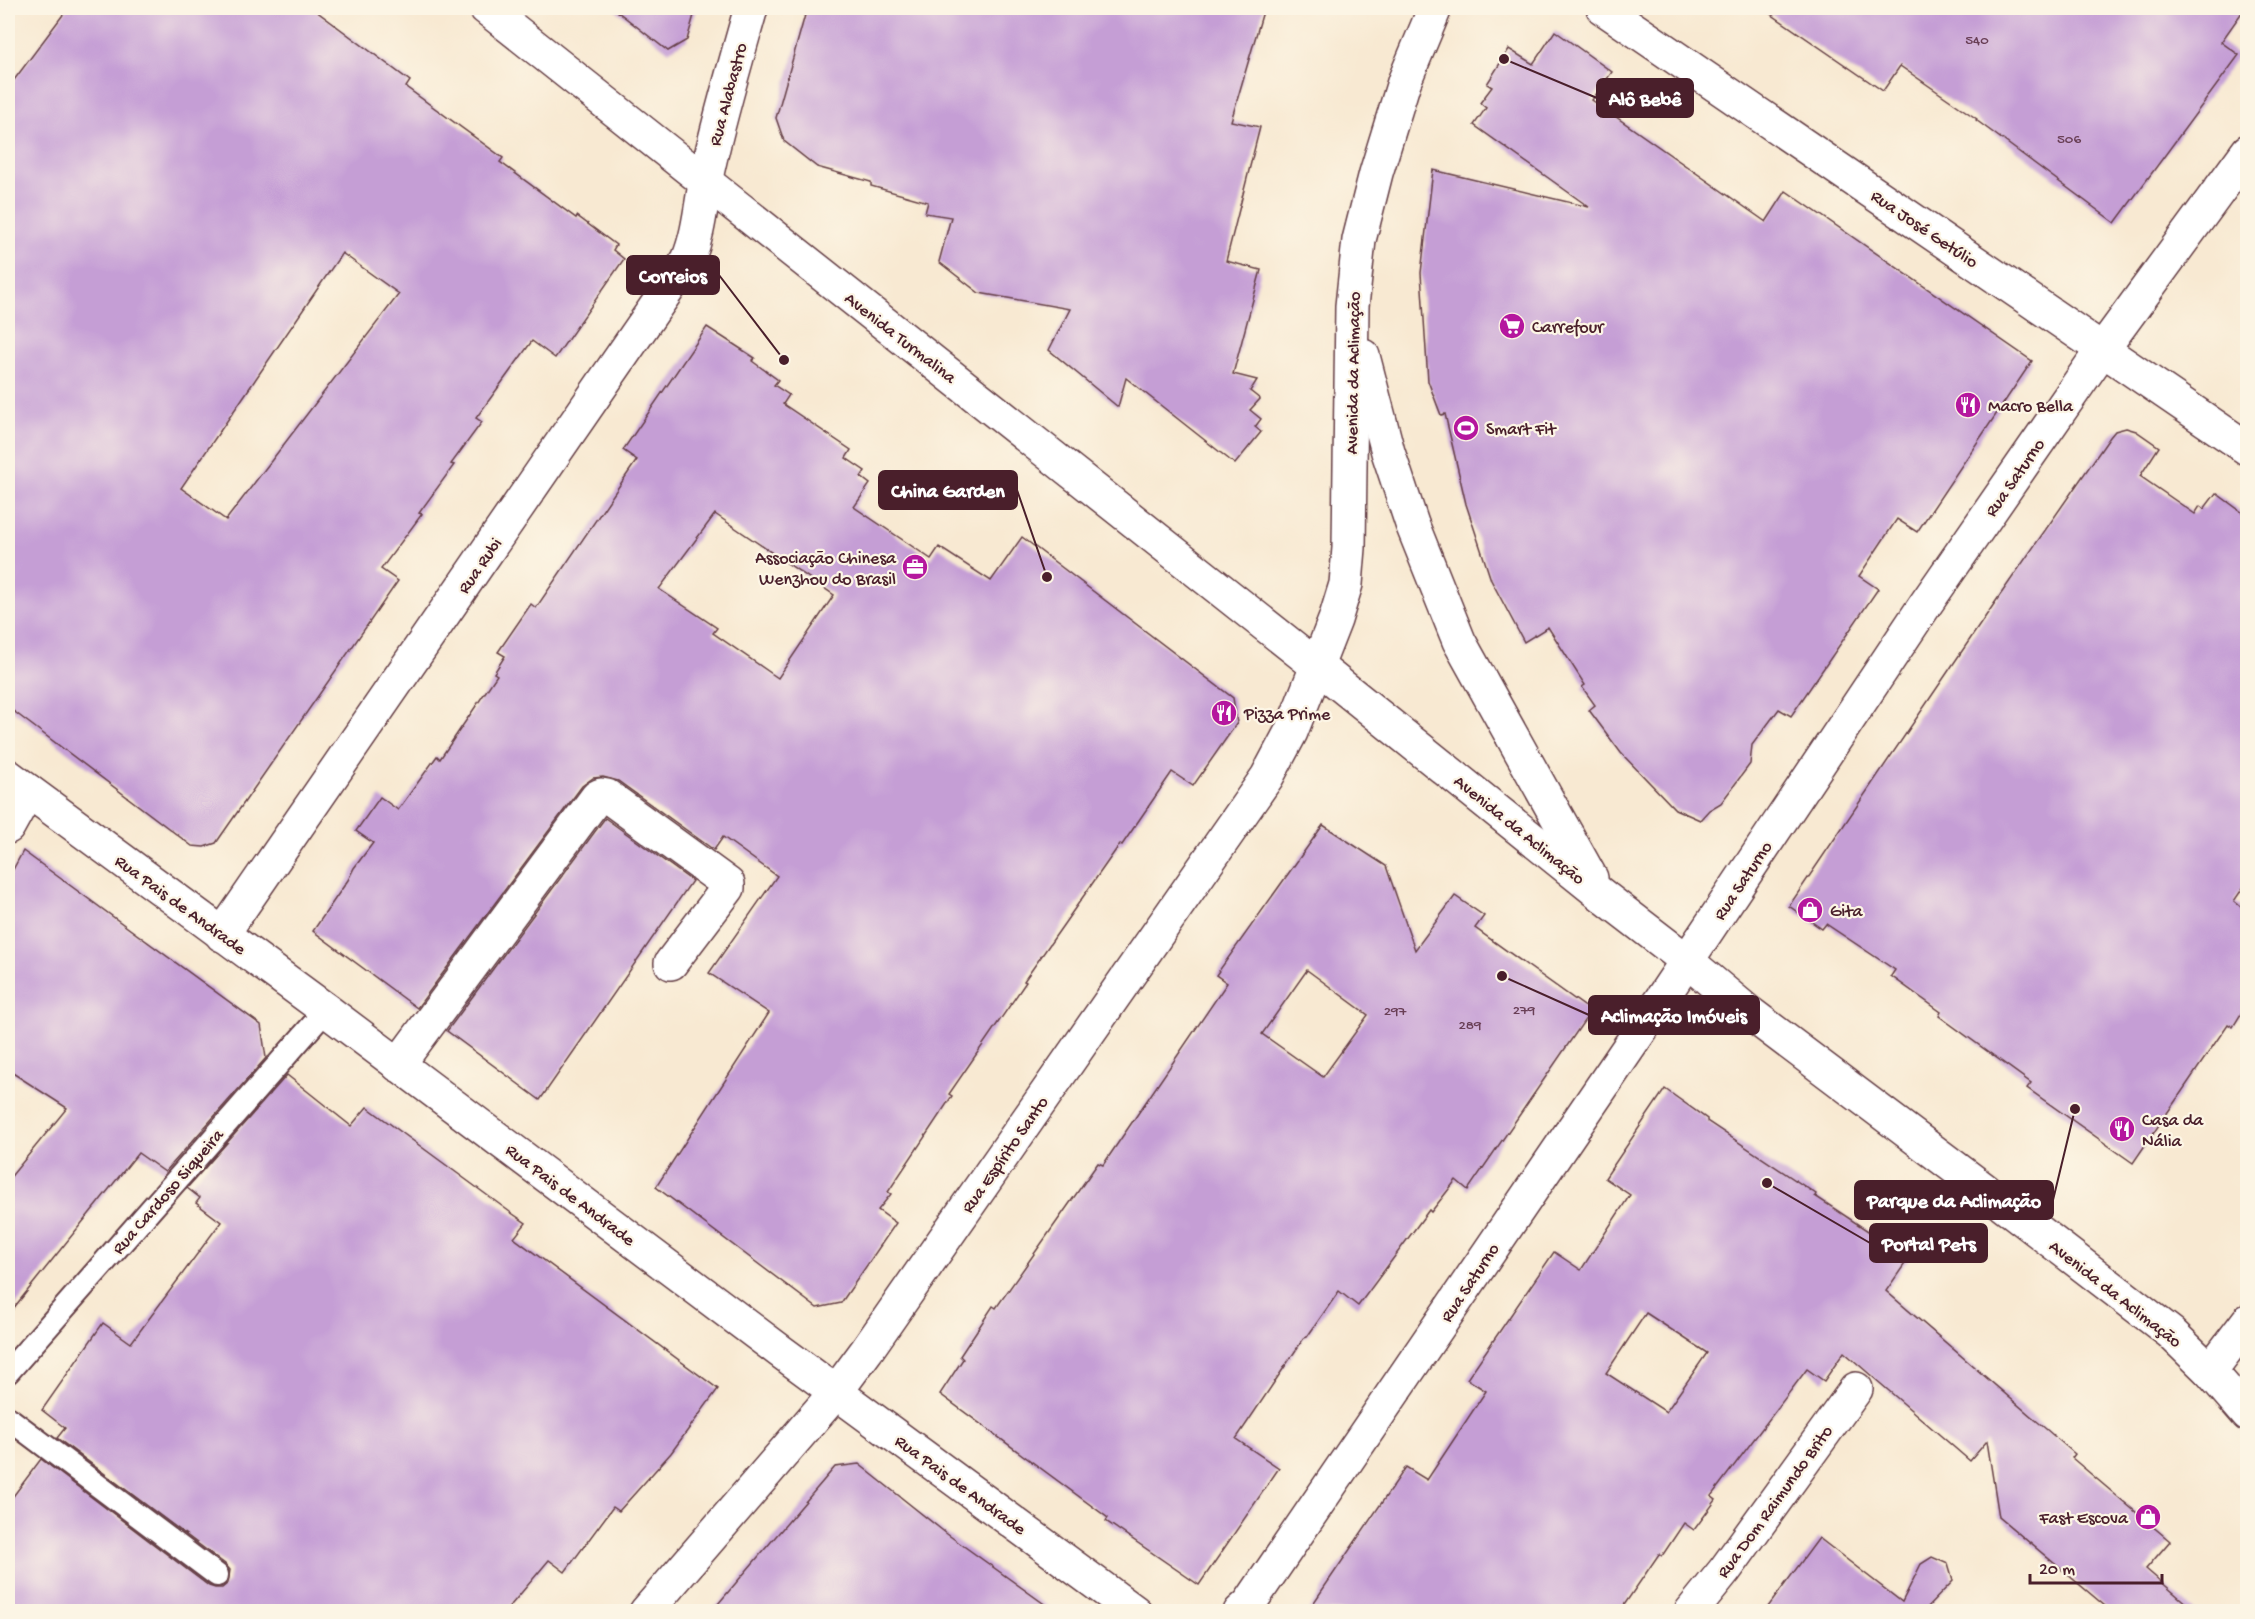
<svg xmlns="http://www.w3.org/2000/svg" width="2255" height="1619" font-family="'Gochi Hand',sans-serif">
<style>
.building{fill:#c59ed5;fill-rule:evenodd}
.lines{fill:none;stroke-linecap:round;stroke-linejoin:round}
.lane-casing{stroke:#643d44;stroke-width:26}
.street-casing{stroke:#643d44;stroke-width:36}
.secondary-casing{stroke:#643d44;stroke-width:36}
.lane{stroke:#fff;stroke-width:22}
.street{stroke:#fff;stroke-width:33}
.secondary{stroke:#fff;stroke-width:33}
.labels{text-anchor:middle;stroke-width:4.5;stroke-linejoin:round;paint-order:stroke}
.number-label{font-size:15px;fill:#693f56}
.street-label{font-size:18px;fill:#4a1f2b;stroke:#fcf5e5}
.poi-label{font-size:18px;fill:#4a1f2b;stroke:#fcf5e5;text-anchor:start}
.leader{fill:none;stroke:#4a1f2b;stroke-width:2}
.callout-dot{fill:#4a1f2b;stroke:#fcf5e5;stroke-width:2}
.callout{fill:#4a1f2b;stroke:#4a1f2b;stroke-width:2}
.callout-label{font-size:20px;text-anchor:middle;font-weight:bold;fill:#fff}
</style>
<rect width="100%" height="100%" fill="#fcf5e5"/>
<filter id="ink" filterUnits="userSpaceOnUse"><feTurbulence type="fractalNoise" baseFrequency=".0167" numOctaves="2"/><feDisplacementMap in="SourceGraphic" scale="12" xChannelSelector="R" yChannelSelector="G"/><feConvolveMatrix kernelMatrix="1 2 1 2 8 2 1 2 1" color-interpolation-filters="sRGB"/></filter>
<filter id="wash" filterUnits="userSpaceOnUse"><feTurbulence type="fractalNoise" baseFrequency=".008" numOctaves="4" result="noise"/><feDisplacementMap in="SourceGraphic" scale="24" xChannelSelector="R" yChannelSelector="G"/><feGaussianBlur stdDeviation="1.35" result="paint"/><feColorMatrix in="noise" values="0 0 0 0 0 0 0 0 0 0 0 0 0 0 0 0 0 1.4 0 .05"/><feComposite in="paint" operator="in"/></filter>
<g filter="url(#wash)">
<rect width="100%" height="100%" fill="#f8e9d2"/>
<g id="blocks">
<!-- building -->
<g class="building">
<path d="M68 8H312L410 81 406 87 503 158 500 162 576 218 577 216 616 245 613 250 624 259 555 358 532 341 476 418 482 422 451 464 454 465 419 513 422 514 381 569 398 581 216 843 204 847 192 846 8 707V88ZM342 253 399 294 226 520 181 488Z"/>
<polygon points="613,8 696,8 687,40 668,51"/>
<polygon points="807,8 1264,8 1231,121 1260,127 1226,261 1261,270 1233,374 1257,380 1250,391 1260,399 1250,410 1261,419 1255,427 1261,432 1235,464 1126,378 1118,407 1049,350 1070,309 979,293 939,262 951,217 925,213 928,202 871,186 871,182 817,167 784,141 776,118"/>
<polygon points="1762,8 2245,8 2221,42 2239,55 2115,223 1976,120 1977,119 1900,66 1883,91"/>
<polygon points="1555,31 1612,72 1592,100 1766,222 1786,191 2032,361 1917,532 1897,519 1859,576 1878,589 1791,716 1779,709 1752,745 1750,764 1721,803 1709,810 1700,820 1675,809 1621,753 1589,710 1595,705 1582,687 1585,685 1548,627 1524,642 1491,580 1466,504 1445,414 1441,415 1428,381 1421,273 1433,170 1589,207 1474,125 1486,108 1480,103 1492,87 1487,84 1509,49 1533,64"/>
<path d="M707 327 755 358 752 361 778 380 774 385 789 395 783 404 851 450 846 458 865 471 861 477 870 484 854 507 931 559 939 547 991 581 1022 537 1233 698 1237 723 1193 786 1172 772 1122 845 1120 844 1024 981 1026 982 949 1094 952 1096 888 1192 891 1194 878 1210 896 1223 841 1303 817 1308 656 1187 769 1013 709 973 777 876 723 837 714 850 618 781 603 777 593 778 582 786 417 1008 313 931 348 880 354 868 373 843 356 831 380 797 398 810 437 756 440 759 497 675 494 673 505 656 498 652 531 604 536 608 628 473 637 460 623 450ZM715 514 834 595 778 678 713 633 717 628 659 589Z"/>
<polygon points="2126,428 2136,431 2159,447 2140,476 2195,514 2200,506 2204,509 2216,493 2247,516 2247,882 2234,901 2247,912 2247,1004 2233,1027 2228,1024 2133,1163 2027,1088 2031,1083 1939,1016 1941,1012 1891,976 1895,970 1826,924 1822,929 1789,906 1996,601 2110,437 2115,431"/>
<polygon points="605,818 692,881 540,1100 447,1031"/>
<path d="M1323 825 1386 866 1415 950 1455 896 1484 916 1475 928 1591 1011 1468 1190 1456 1180 1431 1212 1429 1210 1358 1306 1339 1291 1307 1337 1304 1338 1236 1439 1279 1468 1199 1585 1106 1521 1108 1518 940 1394 963 1359 960 1356 993 1306 996 1308 1098 1163 1103 1165 1227 983 1216 975ZM1307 970 1368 1015 1323 1077 1262 1034Z"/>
<polygon points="23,851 261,1025 266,1058 165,1172 138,1153 8,1315 8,1180 67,1108 8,1070 8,879"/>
<polygon points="287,1075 351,1126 367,1107 510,1212 526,1223 514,1238 718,1389 671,1453 619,1511 613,1507 565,1572 549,1560 506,1611 8,1611 8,1503 41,1459 209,1586 215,1588 222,1588 228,1583 230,1570 225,1564 57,1438 65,1428 42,1410 103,1323 131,1343 221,1222 196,1203 200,1198 187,1188"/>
<path d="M1665 1089 1707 1119V1121L1816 1194 1815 1196 1909 1258 1886 1291 2075 1454 2072 1458 2170 1541 2146 1569 2195 1611H2111L1999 1517 1987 1441 1970 1461 1844 1352 1824 1381 1807 1369 1711 1496 1716 1500 1694 1530 1684 1523 1662 1556 1659 1554 1620 1611H1308L1406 1467 1427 1480 1486 1391 1467 1379 1554 1252 1581 1270 1630 1195 1605 1178ZM1646 1313 1707 1353 1666 1412 1606 1373Z"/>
<polygon points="859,1464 947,1534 1054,1611 712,1611 835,1467"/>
<polygon points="1819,1538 1902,1602 1921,1564 1932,1557 1948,1564 1953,1581 1924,1611 1765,1611"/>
</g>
</g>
</g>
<g filter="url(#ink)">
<use href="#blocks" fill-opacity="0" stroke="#643d44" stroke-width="1.5"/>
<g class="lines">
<!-- lane casing -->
<g class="lane-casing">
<g id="lane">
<polyline points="8,1372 326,1010"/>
<polyline points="8,1418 217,1575"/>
</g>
</g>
<!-- street casing -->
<g class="street-casing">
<g id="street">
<polyline points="486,8 1317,666 1291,732 1267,777 867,1350 836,1392 646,1612"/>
<polyline points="1603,8 2248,449"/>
<polyline points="8,776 326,1010 780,1351 1135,1612"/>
<polyline points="8,827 28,791"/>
<path d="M222 935 688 260C700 231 701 200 708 169 720 115 736 61 751 8"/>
<polyline points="398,1065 597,797 601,795 607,796 728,884 728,888 671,963"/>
<polyline points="2210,1371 2248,1321"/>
<polyline points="1240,1612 1249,1604 1640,1031 1925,605 2102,350 2248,151"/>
<polyline points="1691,1612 1725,1570 1856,1389"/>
</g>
</g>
<!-- secondary casing -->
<g class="secondary-casing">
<g id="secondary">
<polyline points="1435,8 1404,82 1376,173 1359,240 1352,306 1349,548 1346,584 1335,620 1317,666 1599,893 1686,960 1747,1011 1994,1197 2171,1333 2210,1371 2248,1415"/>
<polyline points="1363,356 1388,452 1412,524 1459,641 1591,878"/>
</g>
</g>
<!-- lane -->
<use href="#lane" class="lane"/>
<!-- street -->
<use href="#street" class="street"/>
<!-- secondary -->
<use href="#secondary" class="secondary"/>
</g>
</g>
<!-- icons -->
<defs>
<g id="supermarket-disc" transform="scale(1.35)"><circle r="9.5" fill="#b5179e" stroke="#fcf5e5"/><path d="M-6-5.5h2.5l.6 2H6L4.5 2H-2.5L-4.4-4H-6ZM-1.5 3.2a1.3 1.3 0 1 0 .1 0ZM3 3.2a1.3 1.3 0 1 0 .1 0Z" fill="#fff"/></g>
<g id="restaurant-disc" transform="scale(1.35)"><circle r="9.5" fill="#b5179e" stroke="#fcf5e5"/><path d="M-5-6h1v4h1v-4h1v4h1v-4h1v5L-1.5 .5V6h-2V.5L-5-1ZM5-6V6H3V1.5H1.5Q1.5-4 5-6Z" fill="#fff"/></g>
<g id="stadium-disc" transform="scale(1.35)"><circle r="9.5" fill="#b5179e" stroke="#fcf5e5"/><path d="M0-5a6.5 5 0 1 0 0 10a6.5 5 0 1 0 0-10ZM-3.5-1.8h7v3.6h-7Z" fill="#fff"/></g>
<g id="office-disc" transform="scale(1.35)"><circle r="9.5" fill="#b5179e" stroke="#fcf5e5"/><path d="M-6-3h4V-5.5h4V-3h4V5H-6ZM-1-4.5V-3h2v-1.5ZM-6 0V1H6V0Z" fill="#fff"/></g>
<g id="shop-disc" transform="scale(1.35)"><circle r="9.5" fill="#b5179e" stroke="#fcf5e5"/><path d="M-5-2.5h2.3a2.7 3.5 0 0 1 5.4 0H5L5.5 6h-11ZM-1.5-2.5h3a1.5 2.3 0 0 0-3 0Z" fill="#fff"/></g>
</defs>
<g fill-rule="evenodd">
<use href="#supermarket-disc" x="1512" y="326"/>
<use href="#restaurant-disc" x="1968" y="405"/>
<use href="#stadium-disc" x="1466" y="428"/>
<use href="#office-disc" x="915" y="567"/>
<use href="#restaurant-disc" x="1224" y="713"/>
<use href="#shop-disc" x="1810" y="910"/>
<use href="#restaurant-disc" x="2122" y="1129"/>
<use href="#shop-disc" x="2148" y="1517"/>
</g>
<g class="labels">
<!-- number labels -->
<g class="number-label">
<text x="1977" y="44">540</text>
<text x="2069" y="143">506</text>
<text x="1524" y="1014">279</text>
<text x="1395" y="1015">297</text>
<text x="1470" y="1029">289</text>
</g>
<!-- street labels -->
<g class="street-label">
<text transform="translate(727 94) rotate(-75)" y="6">Rua Alabastro</text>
<text transform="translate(1925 228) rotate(34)" y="6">Rua José Getúlio</text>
<text transform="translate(901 337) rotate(38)" y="6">Avenida Turmalina</text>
<text transform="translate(1352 373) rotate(-89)" y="6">Avenida da Aclimação</text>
<text transform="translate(2014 477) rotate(-55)" y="6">Rua Saturno</text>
<text transform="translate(479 565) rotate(-55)" y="6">Rua Rubi</text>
<text transform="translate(1520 829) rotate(39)" y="6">Avenida da Aclimação</text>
<text transform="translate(1742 880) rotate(-56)" y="6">Rua Saturno</text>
<text transform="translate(181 904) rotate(36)" y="6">Rua Pais de Andrade</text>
<text transform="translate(1004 1154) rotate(-55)" y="6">Rua Espírito Santo</text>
<text transform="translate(167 1191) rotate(-49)" y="6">Rua Cardoso Siqueira</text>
<text transform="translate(571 1194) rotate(37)" y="6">Rua Pais de Andrade</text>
<text transform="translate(1469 1282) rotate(-56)" y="6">Rua Saturno</text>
<text transform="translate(2116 1293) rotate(38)" y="6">Avenida da Aclimação</text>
<text transform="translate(961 1484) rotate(36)" y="6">Rua Pais de Andrade</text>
<text transform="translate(1774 1501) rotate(-54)" y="6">Rua Dom Raimundo Brito</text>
</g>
<!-- poi labels -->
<g class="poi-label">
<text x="1532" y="332">Carrefour</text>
<text x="1988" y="411">Macro Bella</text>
<text x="1486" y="434">Smart Fit</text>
<text x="896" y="563" text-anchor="end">Associação Chinesa<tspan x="896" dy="21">Wenzhou do Brasil</tspan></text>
<text x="1244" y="719">Pizza Prime</text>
<text x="1830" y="916">Gita</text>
<text x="2142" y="1125">Casa da<tspan x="2142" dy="21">Nália</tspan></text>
<text x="2128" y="1523" text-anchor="end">Fast Escova</text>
</g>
</g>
<!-- callouts -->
<path class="leader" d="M1504 59L1597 98M784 360L719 275M1047 577L1017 490M1502 976L1589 1015M2075 1109L2053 1200M1767 1183L1870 1243"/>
<g class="callout-dot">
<circle cx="1504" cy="59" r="6"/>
<circle cx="784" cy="360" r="6"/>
<circle cx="1047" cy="577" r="6"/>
<circle cx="1502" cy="976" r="6"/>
<circle cx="2075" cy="1109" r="6"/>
<circle cx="1767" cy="1183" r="6"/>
</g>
<g class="callout">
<rect x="1597" y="79" width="96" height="38" rx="6"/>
<rect x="627" y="256" width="92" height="38" rx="6"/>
<rect x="879" y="471" width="138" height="38" rx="6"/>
<rect x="1589" y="996" width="170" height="38" rx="6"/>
<rect x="1855" y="1181" width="198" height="38" rx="6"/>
<rect x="1870" y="1224" width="117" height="38" rx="6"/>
</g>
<g class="callout-label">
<text x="1645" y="105">Alô Bebê</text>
<text x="673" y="282">Correios</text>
<text x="948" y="497">China Garden</text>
<text x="1674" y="1022">Aclimação Imóveis</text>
<text x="1954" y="1207">Parque da Aclimação</text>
<text x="1929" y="1250">Portal Pets</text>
</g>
<!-- margin -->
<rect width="2255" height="1619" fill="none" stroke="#fcf5e5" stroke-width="30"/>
<!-- scale -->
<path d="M2030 1574v9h132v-9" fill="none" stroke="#4a1f2b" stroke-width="3"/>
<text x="2039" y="1574" font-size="18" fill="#4a1f2b" stroke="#fcf5e5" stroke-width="4.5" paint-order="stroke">20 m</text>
</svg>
